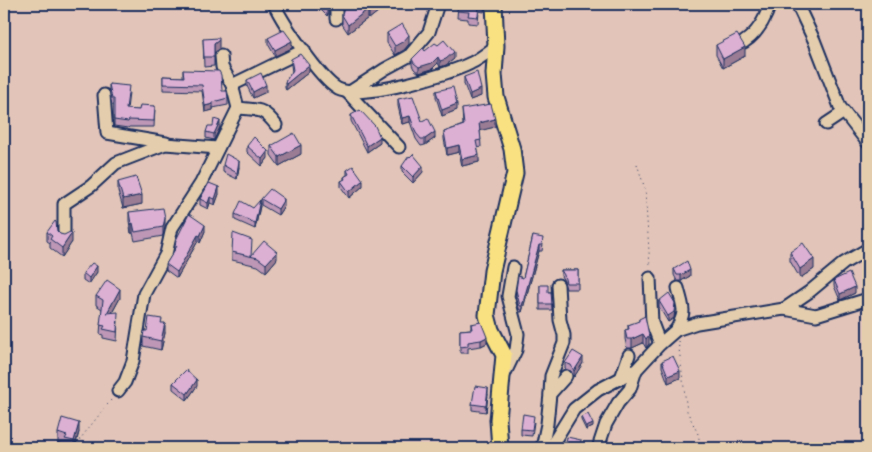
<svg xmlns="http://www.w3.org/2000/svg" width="872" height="452" font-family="'Playpen Sans',sans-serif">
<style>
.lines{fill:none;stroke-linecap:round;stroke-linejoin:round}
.minor-casing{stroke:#1b2f5e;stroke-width:15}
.major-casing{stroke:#1b2f5e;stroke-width:19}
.path{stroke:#1b2f5e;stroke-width:1;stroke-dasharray:1 4;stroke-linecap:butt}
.minor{stroke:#e4cdad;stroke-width:11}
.major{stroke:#f9e181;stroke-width:15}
.wall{fill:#bd97b5;stroke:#1b2f5e}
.shaded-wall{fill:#9a7b94;stroke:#1b2f5e}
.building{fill:#dcb0d3;stroke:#1b2f5e}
</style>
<rect width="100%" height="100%" fill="#e2c4b8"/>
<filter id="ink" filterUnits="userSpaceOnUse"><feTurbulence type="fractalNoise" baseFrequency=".02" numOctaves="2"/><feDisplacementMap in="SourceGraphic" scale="10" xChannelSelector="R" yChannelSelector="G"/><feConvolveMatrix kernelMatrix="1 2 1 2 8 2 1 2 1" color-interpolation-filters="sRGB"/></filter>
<g filter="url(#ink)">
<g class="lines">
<!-- minor casing -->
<g class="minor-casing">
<g id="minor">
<path d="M274 4C283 23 320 79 338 89 360 100 448 75 471 63 480 59 488 52 496 46"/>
<polyline points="336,4 336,19"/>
<polyline points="797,4 814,40 840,107 868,143"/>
<path d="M744 42C758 33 765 20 770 4"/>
<path d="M221 56 222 67 232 85 238 108C259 110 263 108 276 125"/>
<polyline points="232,85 304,50"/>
<polyline points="104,95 107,133 166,143"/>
<polyline points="826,124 844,112"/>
<polyline points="399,147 348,93 385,69 409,56 429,32 438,4"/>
<polyline points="64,237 64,204 91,186 116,163 165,144 218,148"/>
<polyline points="650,278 652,323 660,344"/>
<polyline points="784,309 809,292 844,263 868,249"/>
<path d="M676 330C687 310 683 309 678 288"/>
<polyline points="504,375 516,350 518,334 508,296 513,267"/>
<polyline points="621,378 629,355"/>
<polyline points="118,391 125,382 133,361 144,294 166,254 172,228 201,183 238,108"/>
<polyline points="550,394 551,376 564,343 564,335 560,320 558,285"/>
<polyline points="542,448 547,424 550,394 566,376"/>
<polyline points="550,448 574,409 598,390 636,370 660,344 676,330 697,323 784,309 816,315 868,299"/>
<polyline points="598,448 606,424 618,403 630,389 636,370"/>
</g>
</g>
<!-- major casing -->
<g class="major-casing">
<polyline id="major" points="494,4 496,46 494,74 496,97 512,149 515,173 492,271 487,315 491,330 504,355 498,420 500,448"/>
</g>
<!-- path -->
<g class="path">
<polyline points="637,164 645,189 650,267"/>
<polyline points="678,341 687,411 698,434 701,448"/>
<polyline points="73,448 111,400"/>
</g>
<!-- minor -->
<use href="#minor" class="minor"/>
<!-- major -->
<use href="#major" class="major"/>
</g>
<!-- wall -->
<g class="wall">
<polygon points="316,4 328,4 328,14 327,16 316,5"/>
<polygon points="379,4 379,11 369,19 368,18 348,33 342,24 342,15"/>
<polygon points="458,4 485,4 484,12 479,11 478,24 468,23 468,19 457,18"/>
<polygon points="387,33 409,44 404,50 395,55 387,43"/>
<polygon points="268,38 292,48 275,56 268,44"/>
<polygon points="203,39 219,49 214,53 214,66 204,67"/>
<polygon points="716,45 745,56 723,68 716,55"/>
<polygon points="425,51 454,59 446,65 440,67 438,63 432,69 419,73 414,69 412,65 412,59"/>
<polygon points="291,59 309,72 286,90 285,88 285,82 292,72 291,65"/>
<polygon points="183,70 222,91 228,98 228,105 213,108 213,110 205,112 202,91 163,90 163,76 183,77"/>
<polygon points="464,77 481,96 470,100 464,84"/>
<polygon points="247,80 266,92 253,98 247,86"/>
<polygon points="109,84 129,92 127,110 139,110 155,106 154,127 129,127 128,128 114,126 114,105 112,105 109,90"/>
<polygon points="436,91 457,110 442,116 436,97"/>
<polygon points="398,99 422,121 435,138 425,145 421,146 416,139 410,122 402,124 398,106"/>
<polygon points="462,109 495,127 480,130 481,147 477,148 479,162 462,166 459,152 447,155 444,139 444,132 463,125"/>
<polygon points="351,115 380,143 367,152 351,121"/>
<polygon points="220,127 214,140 206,138 206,132"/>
<polygon points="247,146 268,158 262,166 247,152"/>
<polygon points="271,146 301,154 279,166 271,155"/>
<polygon points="223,165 239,167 237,179 223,172"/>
<polygon points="402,166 423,172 413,183 402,172"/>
<polygon points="347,170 363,186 349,198 341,187 341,181 344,180 344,177 347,175"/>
<polygon points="118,182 142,204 123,208 118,191"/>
<polygon points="219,194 215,205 210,203 208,209 200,205 200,199"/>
<polygon points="261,199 284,206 278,215 261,205"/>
<polygon points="260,206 255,229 235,220 235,214"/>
<polygon points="129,212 165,227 163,236 135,241 133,233 131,233 129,221"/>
<polygon points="57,231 60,234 72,242 62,257 50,248 50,243 47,241 47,232"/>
<polygon points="205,231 200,243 198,241 177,278 166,270 166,264 175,250 175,244"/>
<polygon points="533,236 543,244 542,251 539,251 522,312 520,312 516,296 516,290 523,278"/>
<polygon points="232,252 252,256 277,259 266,272 258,266 232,260"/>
<polygon points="790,252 814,269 800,278 790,261"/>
<polygon points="674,269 690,276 681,281 677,281 674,275"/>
<polygon points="561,270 578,270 578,289 566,289 564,281 561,276"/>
<polygon points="97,272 89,284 83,280 83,273"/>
<polygon points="834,280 855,293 840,300 834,286"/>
<polygon points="540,285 548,292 551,292 552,310 540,310"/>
<polygon points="96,296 120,298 112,313 118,321 117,341 103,338 103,335 100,334 102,309 96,305"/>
<polygon points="659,301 675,309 674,318 668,322 659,307"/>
<polygon points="639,319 649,344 646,348 643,343 632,348 627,348 625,339 625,330 628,330 628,325 639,322"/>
<polygon points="162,323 165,333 161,350 143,346 143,337 147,331"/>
<polygon points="471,324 487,343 481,346 468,348 468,353 460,353 460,330 471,329"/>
<polygon points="662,361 680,378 668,383 662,367"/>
<polygon points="565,363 583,363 574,377 571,371 565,369"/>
<polygon points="173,383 197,386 187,400 173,389"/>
<polygon points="488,394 486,412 472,410 472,404"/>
<polygon points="581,417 593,427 586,430 581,420"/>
<polygon points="534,422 532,436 521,435 521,429"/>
<polygon points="79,432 75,448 65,448 65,445 58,443 58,433"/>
</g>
<!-- shaded-wall -->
<g class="shaded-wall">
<polygon points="378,4 379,4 379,11 369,19 369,11"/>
<polygon points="328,8 328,14 327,16 327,10"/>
<polygon points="368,9 368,18 348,33 348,25"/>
<polygon points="409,35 409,44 404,50 395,55 395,46"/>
<polygon points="219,40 219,49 214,53 214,44"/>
<polygon points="292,41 292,48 275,56 275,50"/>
<polygon points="745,47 745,56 723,68 723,59"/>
<polygon points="454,52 454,59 446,65 440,67 440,61"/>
<polygon points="438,57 438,63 432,69 419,73 419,67"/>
<polygon points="309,65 309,72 286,90 286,84"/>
<polygon points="266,85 266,92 253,98 253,92"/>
<polygon points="481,89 481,96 470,100 470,94"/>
<polygon points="213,104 213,110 205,112 205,106"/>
<polygon points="457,104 457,110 442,116 442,110"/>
<polygon points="410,116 410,122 402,124 402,118"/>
<polygon points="495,119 495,127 479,131 479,123"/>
<polygon points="220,121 220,127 214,140 214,134"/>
<polygon points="435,132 435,138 425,145 425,139"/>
<polygon points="380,137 380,143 367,152 367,146"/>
<polygon points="301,145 301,154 279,166 279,157"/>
<polygon points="459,145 459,152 447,155 447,148"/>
<polygon points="268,151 268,158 262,166 262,159"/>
<polygon points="479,155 479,162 462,166 462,159"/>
<polygon points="239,161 239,167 237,179 237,173"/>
<polygon points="423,166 423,172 413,183 413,177"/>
<polygon points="363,180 363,186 349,198 349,192"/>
<polygon points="219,187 219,194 215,205 215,199"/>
<polygon points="142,195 142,204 123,208 123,199"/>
<polygon points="210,197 210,203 208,209 208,203"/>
<polygon points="284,199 284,206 278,215 278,209"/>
<polygon points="260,200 260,206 255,229 255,223"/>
<polygon points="165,218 165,227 163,236 163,227"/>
<polygon points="133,223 133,233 131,233 131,224"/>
<polygon points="205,225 205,231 200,243 200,236"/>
<polygon points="72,233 72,242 62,257 62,248"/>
<polygon points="198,235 198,241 177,278 177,272"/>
<polygon points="539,245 539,251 522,312 522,306"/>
<polygon points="277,252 277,259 266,272 266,264"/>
<polygon points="814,259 814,269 800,278 800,269"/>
<polygon points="97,266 97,272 89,284 89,278"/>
<polygon points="690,270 690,276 681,281 681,275"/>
<polygon points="855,287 855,293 840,300 840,294"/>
<polygon points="120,289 120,298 107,322 107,313"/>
<polygon points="675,303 675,309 674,318 668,322 668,316"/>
<polygon points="165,323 165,333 161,350 161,341"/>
<polygon points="643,334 643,343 632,348 632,339"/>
<polygon points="649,335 649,344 646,348 646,339"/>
<polygon points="487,337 487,343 481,346 481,340"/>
<polygon points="583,357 583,363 574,377 574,371"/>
<polygon points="680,371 680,378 668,383 668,376"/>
<polygon points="197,380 197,386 187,400 187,394"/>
<polygon points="488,388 488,394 486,412 486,406"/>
<polygon points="79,423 79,432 74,448 74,441"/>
<polygon points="593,424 593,427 586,430 586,427"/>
</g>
<!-- building -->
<g class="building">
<polygon points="321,4 328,4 328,8 327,10"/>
<polygon points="349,4 378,4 369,11 368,9 348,25 342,15 344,8"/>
<polygon points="458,4 484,4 484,5 479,4 478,17 468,16 469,12 457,11"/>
<polygon points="402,24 409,35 404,41 395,46 387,33"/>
<polygon points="284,30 292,41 275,50 268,38"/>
<polygon points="737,34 745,47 723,59 716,45"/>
<polygon points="219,38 219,40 214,44 214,57 204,57 203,39"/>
<polygon points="444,40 454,52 446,59 440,61 438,57 432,63 419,67 414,63 412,59 423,48 425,51 435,43 438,45"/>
<polygon points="300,54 309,65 286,84 285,82 293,70 291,59"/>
<polygon points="183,70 219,71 221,75 222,91 227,91 228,98 213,102 213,104 205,106 202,85 163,84 163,76 184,77"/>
<polygon points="477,72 481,89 470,94 464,77"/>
<polygon points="261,73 266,85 253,92 247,80"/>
<polygon points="109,84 129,86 126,109 139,110 140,105 155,106 154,121 129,120 128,122 114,120 114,99 112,99"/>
<polygon points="453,87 457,104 442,110 436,91"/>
<polygon points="413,96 422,121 428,118 435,132 425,139 421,139 416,133 410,116 402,118 398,99"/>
<polygon points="491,104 495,119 479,123 481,140 476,141 479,155 462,159 459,145 447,148 444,132 464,125 462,109"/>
<polygon points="360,110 375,126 380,137 367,146 351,115"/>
<polygon points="214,119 220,121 214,134 206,132 208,126 213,126"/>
<polygon points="294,133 301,145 279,157 271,146"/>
<polygon points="254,137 268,151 262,159 247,146"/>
<polygon points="226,154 239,161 237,173 223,165"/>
<polygon points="413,154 423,166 413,177 402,166 409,156 410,157"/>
<polygon points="353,166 363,180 349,192 341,181 345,179 344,177 349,174 347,170"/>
<polygon points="136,177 142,195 123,199 118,182"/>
<polygon points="209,183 219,187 215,199 210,197 208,203 200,199"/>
<polygon points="270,189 284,199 278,209 261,199"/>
<polygon points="260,200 255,223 235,214 241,201 253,208"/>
<polygon points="163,208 165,218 163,227 135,232 133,223 131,224 129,212"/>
<polygon points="189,214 205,225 200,236 198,235 177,272 166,264 177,246 175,244 176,240"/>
<polygon points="55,221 56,222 57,231 60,234 64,235 70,232 72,233 62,248 50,239 52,236 47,232"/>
<polygon points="233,233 252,240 251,256 264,241 277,252 266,264 258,258 232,252"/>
<polygon points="533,236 543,238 542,245 539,245 522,306 520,306 516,290 518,276 523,278"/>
<polygon points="803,243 814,259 800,269 790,252"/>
<polygon points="687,261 690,270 681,275 677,275 674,269"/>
<polygon points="92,263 97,266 89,278 83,273"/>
<polygon points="561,270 578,270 578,283 566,283 564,275"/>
<polygon points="849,273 855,287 840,294 834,280"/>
<polygon points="107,280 120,289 107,313 118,312 117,332 103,329 105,326 100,325 103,300 96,296"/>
<polygon points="540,285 548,285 548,292 551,292 552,304 540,304"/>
<polygon points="669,293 675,303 674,312 668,316 659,301"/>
<polygon points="645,316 649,335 646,339 643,334 632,339 627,339 625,330 629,329 628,325 639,321 639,319"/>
<polygon points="149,317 162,319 161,323 165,323 161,341 143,337 144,331 147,331"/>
<polygon points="481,322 487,337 481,340 468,342 468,346 460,347 460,330 472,329 471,324"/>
<polygon points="573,351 583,357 574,371 571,365 565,363"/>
<polygon points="673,356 680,371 668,376 662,361"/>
<polygon points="186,370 197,380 187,394 173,383"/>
<polygon points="475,386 488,388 486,406 472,404"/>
<polygon points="523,414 534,416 532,430 521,429"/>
<polygon points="588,414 593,424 586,427 581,417"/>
<polygon points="62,418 79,423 74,441 65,439 67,436 58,433"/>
<polygon points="567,437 581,440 580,448 565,448"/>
</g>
</g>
<!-- margin -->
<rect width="872" height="452" fill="none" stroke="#e4cdad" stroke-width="20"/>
<rect x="10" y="10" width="852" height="432" fill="none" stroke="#1b2f5e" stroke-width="2" filter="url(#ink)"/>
</svg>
